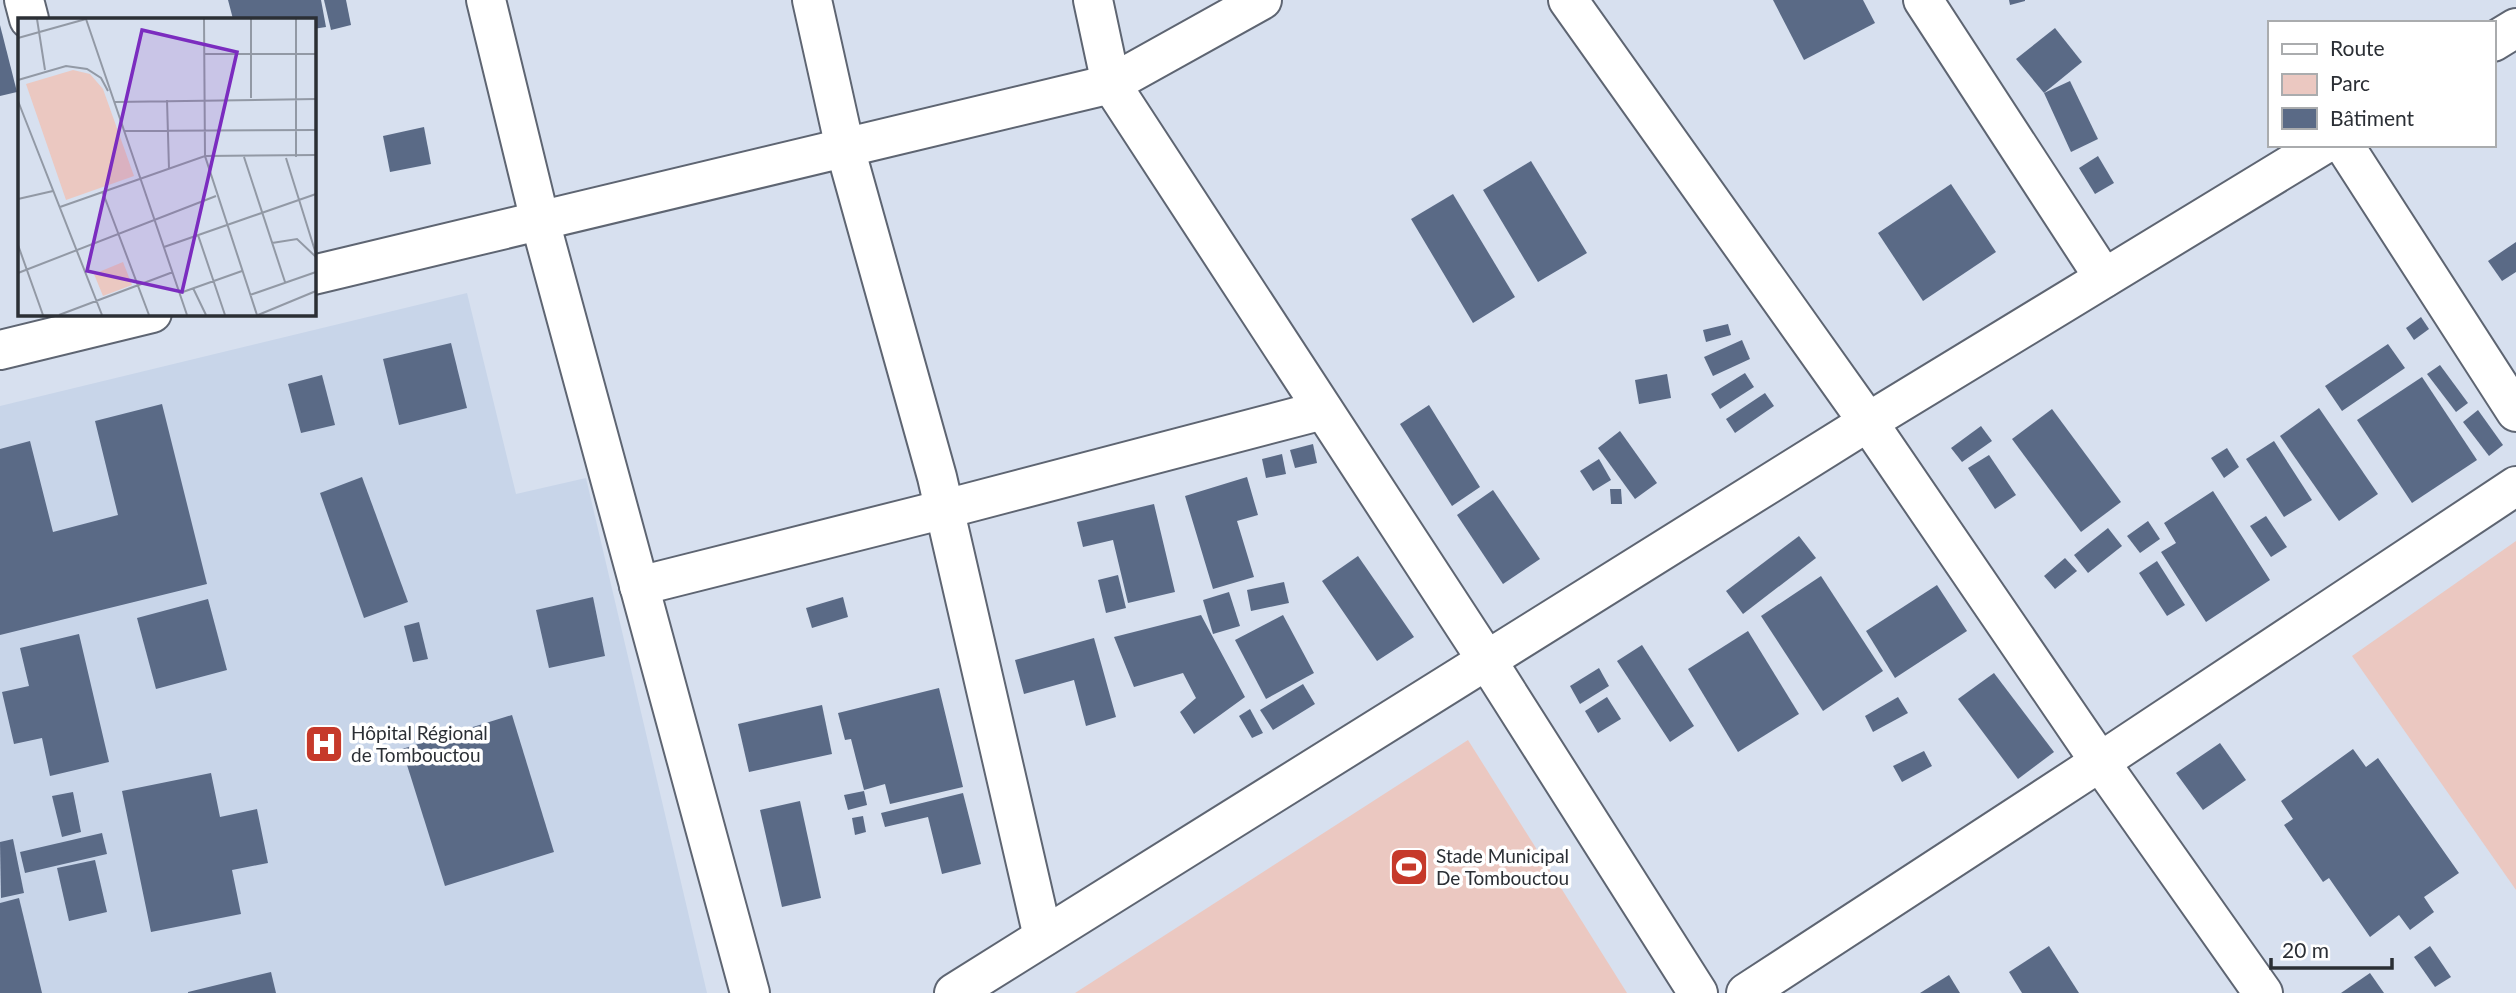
<svg xmlns="http://www.w3.org/2000/svg" width="2516" height="993" font-family="Lato,sans-serif">
<style>
.built{fill:#c8d5e9}
.green{fill:#ebc8c1}
.building{fill:#5a6a86}
.lines{fill:none;stroke-linecap:round;stroke-linejoin:round}
.street-casing{stroke:#5e6572;stroke-width:42}
.street{stroke:#fff;stroke-width:38}
.labels{text-anchor:middle;stroke-width:7;stroke-linejoin:round;paint-order:stroke}
.poi-label{font-size:19px;fill:#2b2f35;stroke:#fff;text-anchor:start}
.inset-road{fill:none;stroke:#9299a5;stroke-width:2}
.view{fill:#7b2cbf;fill-opacity:0.15;stroke:#7b2cbf;stroke-width:3.5}
.inset-edge{fill:none;stroke:#2b2f35;stroke-width:3.5}
</style>
<rect width="100%" height="100%" fill="#d7e0ef"/>
<!-- built -->
<polygon class="built" points="467,293 516,494 586,478 707,993 0,993 0,406"/>
<!-- green -->
<g class="green">
<polygon points="2516,541 2516,890 2352,656"/>
<polygon points="1468,740 1627,993 1075,993"/>
</g>
<!-- building -->
<g class="building">
<polygon points="228,0 321,0 326,27 313,29 313,19 233,19"/>
<polygon points="324,0 346,0 351,25 331,30"/>
<polygon points="1773,0 1863,0 1875,23 1804,60"/>
<polygon points="2009,0 2025,0 2025,1 2010,5"/>
<polygon points="0,25 17,92 0,96"/>
<polygon points="2055,28 2082,62 2044,93 2016,59"/>
<polygon points="2070,81 2098,139 2071,152 2044,93"/>
<polygon points="424,127 431,164 390,172 383,136"/>
<polygon points="2098,156 2114,183 2095,194 2079,168"/>
<polygon points="1531,161 1587,253 1538,282 1483,190"/>
<polygon points="1951,184 1996,252 1923,301 1878,233"/>
<polygon points="1453,194 1515,297 1473,323 1411,219"/>
<polygon points="2516,242 2516,272 2502,281 2488,261"/>
<polygon points="2421,317 2429,329 2414,340 2406,328"/>
<polygon points="1728,324 1731,335 1706,342 1703,330"/>
<polygon points="1742,340 1750,359 1713,376 1704,357"/>
<polygon points="451,343 467,408 399,425 383,359"/>
<polygon points="2388,344 2405,368 2342,411 2325,386"/>
<polygon points="2440,365 2468,403 2456,412 2427,374"/>
<polygon points="1745,373 1754,387 1720,409 1711,394"/>
<polygon points="1667,374 1671,398 1639,404 1635,380"/>
<polygon points="322,375 335,425 301,433 288,384"/>
<polygon points="2422,377 2477,460 2412,503 2357,420"/>
<polygon points="1765,393 1774,406 1735,433 1726,419"/>
<polygon points="162,404 207,584 0,635 0,449 30,441 53,532 118,515 95,421"/>
<polygon points="1429,405 1480,487 1452,506 1400,424"/>
<polygon points="2319,408 2378,494 2339,521 2280,436"/>
<polygon points="2052,409 2121,502 2081,532 2012,439"/>
<polygon points="2478,410 2503,445 2489,456 2463,422"/>
<polygon points="1981,426 1992,441 1962,462 1951,448"/>
<polygon points="1620,431 1657,483 1635,499 1598,448"/>
<polygon points="2274,441 2312,500 2284,517 2246,459"/>
<polygon points="1313,444 1317,463 1295,468 1290,450"/>
<polygon points="2227,448 2239,467 2224,478 2211,458"/>
<polygon points="1282,454 1286,474 1266,478 1262,459"/>
<polygon points="1989,455 2016,495 1995,509 1968,468"/>
<polygon points="1599,459 1611,480 1593,491 1580,471"/>
<polygon points="362,477 408,602 364,618 320,493"/>
<polygon points="1247,477 1258,515 1237,521 1254,577 1213,589 1185,496"/>
<polygon points="1610,489 1621,489 1622,504 1611,504"/>
<polygon points="1493,490 1540,559 1503,584 1457,515"/>
<polygon points="2213,491 2270,580 2206,622 2161,552 2176,543 2164,523"/>
<polygon points="1154,504 1175,592 1128,603 1113,540 1083,547 1077,522"/>
<polygon points="2266,516 2287,547 2271,557 2250,526"/>
<polygon points="2148,521 2160,539 2140,553 2127,536"/>
<polygon points="2108,528 2122,546 2088,573 2074,555"/>
<polygon points="1799,536 1816,558 1743,614 1726,591"/>
<polygon points="1358,556 1414,637 1377,661 1322,581"/>
<polygon points="2065,558 2077,571 2055,589 2044,576"/>
<polygon points="2157,561 2185,605 2167,616 2139,573"/>
<polygon points="1118,575 1126,608 1106,613 1098,580"/>
<polygon points="1821,576 1883,671 1823,711 1761,616"/>
<polygon points="1284,582 1289,603 1251,611 1247,590"/>
<polygon points="1937,585 1967,631 1895,678 1866,631"/>
<polygon points="1229,592 1240,626 1213,634 1203,600"/>
<polygon points="593,597 605,656 549,668 536,610"/>
<polygon points="843,597 848,617 812,628 806,608"/>
<polygon points="208,599 227,670 156,689 137,618"/>
<polygon points="1201,615 1245,697 1194,734 1180,712 1196,698 1183,673 1134,687 1114,637"/>
<polygon points="1283,615 1314,673 1266,699 1235,640"/>
<polygon points="419,622 428,659 413,662 404,626"/>
<polygon points="1748,631 1799,714 1738,752 1688,669"/>
<polygon points="79,634 109,762 50,776 42,738 14,744 2,692 29,686 20,648"/>
<polygon points="1094,638 1116,717 1086,726 1074,680 1024,694 1015,660"/>
<polygon points="1642,645 1694,726 1670,742 1617,661"/>
<polygon points="1599,668 1609,686 1580,704 1570,686"/>
<polygon points="1994,673 2054,752 2018,779 1958,699"/>
<polygon points="1303,684 1315,704 1273,730 1260,710"/>
<polygon points="939,688 963,787 890,804 885,784 864,790 851,739 845,740 838,713"/>
<polygon points="1607,697 1621,719 1598,733 1585,711"/>
<polygon points="1898,697 1908,713 1873,732 1865,716"/>
<polygon points="822,705 832,754 749,772 738,724"/>
<polygon points="1250,709 1263,733 1252,738 1239,716"/>
<polygon points="512,715 554,852 445,886 402,749"/>
<polygon points="2220,743 2246,780 2203,810 2176,773"/>
<polygon points="2353,749 2366,767 2378,758 2459,873 2424,897 2434,912 2410,930 2399,915 2370,937 2329,878 2323,882 2284,825 2293,819 2281,801"/>
<polygon points="1924,751 1932,766 1902,782 1893,766"/>
<polygon points="211,773 220,817 257,809 268,863 232,870 241,914 151,932 122,791"/>
<polygon points="864,791 867,805 848,810 844,795"/>
<polygon points="73,792 81,832 62,837 52,796"/>
<polygon points="963,793 981,864 942,874 928,817 885,827 881,813"/>
<polygon points="800,801 821,898 782,907 760,810"/>
<polygon points="863,816 866,832 855,835 852,818"/>
<polygon points="102,833 107,854 25,873 20,852"/>
<polygon points="13,839 24,893 1,898 0,842"/>
<polygon points="95,860 107,912 69,921 57,868"/>
<polygon points="19,898 42,993 0,993 0,903"/>
<polygon points="2049,946 2079,993 2022,993 2009,972"/>
<polygon points="2430,946 2451,977 2435,987 2414,957"/>
<polygon points="271,972 276,993 188,993 188,992"/>
<polygon points="2370,973 2384,993 2341,993"/>
<polygon points="1949,975 1960,993 1920,993"/>
</g>
<g class="lines">
<!-- street casing -->
<g class="street-casing">
<g id="street">
<polyline points="24,0 29,19"/>
<polyline points="486,0 540,221 750,993"/>
<polyline points="812,0 845,148 937,477 1043,937"/>
<polyline points="1093,0 1111,84 1486,659 1698,993"/>
<polyline points="1568,0 1868,422 2100,762 2263,993"/>
<polyline points="1923,0 2104,278"/>
<polyline points="2493,42 2516,28"/>
<polyline points="2344,145 2516,412"/>
<polyline points="313,275 1111,84 1262,0"/>
<polyline points="0,350 152,313"/>
<polyline points="639,586 945,509 1323,410"/>
<polyline points="954,993 1868,422 2323,145"/>
<polyline points="1746,993 2100,762 2516,486"/>
</g>
</g>
<!-- street -->
<use href="#street" class="street"/>
</g>
<!-- icons -->
<defs>
<g id="hospital-square" transform="scale(2.0125)"><rect x="-9" y="-9" width="18" height="18" rx="4" fill="#c6392a" stroke="#fff"/><path d="M-5-5h3v3.5h4V-5h3V5h-3V1.5h-4V5h-3Z" fill="#fff"/></g>
<g id="stadium-square" transform="scale(2.0125)"><rect x="-9" y="-9" width="18" height="18" rx="4" fill="#c6392a" stroke="#fff"/><path d="M0-5a6.5 5 0 1 0 0 10a6.5 5 0 1 0 0-10ZM-3.5-1.8h7v3.6h-7Z" fill="#fff"/></g>
</defs>
<g fill-rule="evenodd">
<use href="#hospital-square" x="324" y="744"/>
<use href="#stadium-square" x="1409" y="867"/>
</g>
<g class="labels">
<!-- poi labels -->
<g class="poi-label">
<text x="351" y="740">Hôpital Régional<tspan x="351" dy="22">de Tombouctou</tspan></text>
<text x="1436" y="863">Stade Municipal<tspan x="1436" dy="22">De Tombouctou</tspan></text>
</g>
</g>
<!-- overview -->
<g transform="translate(18 18)">
<rect width="298" height="298" fill="#d7e0ef"/>
<path d="M55 52 72 56 85 71 116 158 48 182 8 66ZM105 244 114 267 85 278 76 256Z" fill="#ebc8c1"/>
<path class="inset-road" d="M19 1 27 52M68 1 169 297M186 1 187 138 239 297M233 1V80M278 1V139M0 20 68 1M186 36H298M0 62 48 48 69 51 83 60 90 73M149 82 151 151M0 83 84 297M97 84 298 81M107 113 298 112M226 139 267 264M268 140 298 236M85 175 131 297M0 181 35 173M42 189 187 138 298 137M180 217 207 297M254 225 279 221 298 239M0 227 25 297M146 229 298 176M0 255 198 178M175 270 188 297M162 275 224 253M232 277 298 254M41 297 155 254M240 297 298 273"/>
<path class="view" d="M124 12 219 34 164 274 69 253Z"/>
<rect width="298" height="298" class="inset-edge"/>
</g>
<!-- legend -->
<rect x="2268" y="21" width="228" height="126" fill="#ffffff" stroke="#aaacae" stroke-width="2"/>
<rect x="2282" y="44" width="35" height="10" fill="#ffffff" stroke="#aaacae" stroke-width="2"/>
<text x="2330" y="56" font-size="21" fill="#2b2f35">Route</text>
<rect x="2282" y="74" width="35" height="21" fill="#ebc8c1" stroke="#aaacae" stroke-width="2"/>
<text x="2330" y="91" font-size="21" fill="#2b2f35">Parc</text>
<rect x="2282" y="108" width="35" height="21" fill="#5a6a86" stroke="#aaacae" stroke-width="2"/>
<text x="2330" y="126" font-size="21" fill="#2b2f35">Bâtiment</text>
<!-- scale -->
<path d="M2271 958v10h121v-10" fill="none" stroke="#2b2f35" stroke-width="3.5"/>
<text x="2282" y="958" font-size="21" fill="#2b2f35" stroke="#ffffff" stroke-width="5" paint-order="stroke">20 m</text>
</svg>
